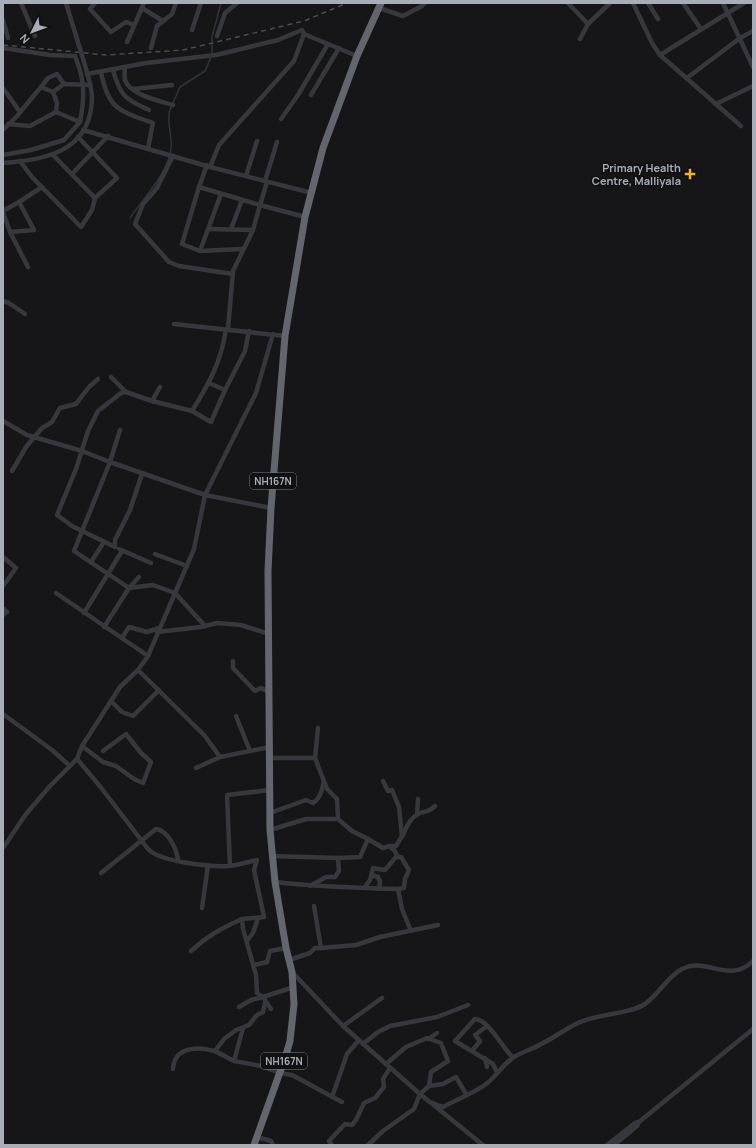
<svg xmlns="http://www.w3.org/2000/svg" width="756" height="1148" font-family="Manrope,sans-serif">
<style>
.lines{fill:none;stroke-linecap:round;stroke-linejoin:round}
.stream{stroke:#2c353c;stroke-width:1.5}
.minor{stroke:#37383d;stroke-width:4.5}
.highway{stroke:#63666e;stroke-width:7}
.rail{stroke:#4a4c52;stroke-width:1.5;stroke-dasharray:5 4;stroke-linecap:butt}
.minor-bridge{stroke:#37383d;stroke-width:4.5}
.poi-dot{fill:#f2b134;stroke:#111113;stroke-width:1.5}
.labels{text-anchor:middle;stroke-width:3;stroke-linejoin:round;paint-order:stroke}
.shield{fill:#111113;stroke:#7b7e86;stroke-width:1}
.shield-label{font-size:10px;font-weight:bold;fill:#a8adb8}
.poi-label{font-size:11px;font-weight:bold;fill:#a8adb8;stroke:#111113;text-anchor:end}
</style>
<rect width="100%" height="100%" fill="#161618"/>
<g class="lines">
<!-- stream -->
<g class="stream">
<polyline points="212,54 212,37 221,3"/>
<polyline points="173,103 180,87 205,71 211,57"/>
<path d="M130 218C144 197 167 175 171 149 173 135 165 121 171 107"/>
</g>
<!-- minor -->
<g class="minor">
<polyline points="21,3 35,36"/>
<polyline points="95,3 90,9 111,32 126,22 134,25"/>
<polyline points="568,3 588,24"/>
<polyline points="633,3 652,43 660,55 741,126"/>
<polyline points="648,3 658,19"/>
<polyline points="683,3 701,29"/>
<polyline points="723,3 753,67"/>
<polyline points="142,8 163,21"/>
<polyline points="379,8 403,16 422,6 425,3"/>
<polyline points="3,20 8,38"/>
<polyline points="192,30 201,3"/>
<polyline points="217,36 225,13 237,3"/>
<polyline points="580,39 588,24 610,3"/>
<polyline points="127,42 144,3"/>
<path d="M3 48 50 55 75 56C85 81 85 96 80 122"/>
<polyline points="151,48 157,26 172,14 176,3"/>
<polyline points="660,55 744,3"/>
<path d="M125 67C125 71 124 77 125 80 130 95 160 101 173 105"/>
<path d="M113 70C120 95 124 99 149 110"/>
<path d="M101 72C108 109 119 111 153 123L148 148"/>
<polyline points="87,74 146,63 216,55 278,40 302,30 304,34 357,56"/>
<polyline points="687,78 740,38 753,31"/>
<polyline points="41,87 48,78 57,74 64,84"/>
<polyline points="3,88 20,112"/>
<polyline points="133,89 172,85"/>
<polyline points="53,92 64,84 90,85"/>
<polyline points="311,95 339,48"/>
<polyline points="716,104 753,86"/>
<polyline points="281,119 298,95 328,44"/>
<polyline points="8,124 30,126 56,112 57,103 53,92"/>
<polyline points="3,130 17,116 41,87 53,92"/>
<polyline points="83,130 210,167 219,145 294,61 304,34"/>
<polyline points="3,155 31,150 64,140 80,122 56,112"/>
<polyline points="53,155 95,198 117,178 78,137"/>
<polyline points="173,156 157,188 143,204 135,224 169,262 179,266 233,274"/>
<polyline points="20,161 32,177 81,227 92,210 95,198"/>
<polyline points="3,163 14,162"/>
<polyline points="210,167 312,193"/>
<polyline points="72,174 108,136"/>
<polyline points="246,176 257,141"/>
<polyline points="265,181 277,142"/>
<polyline points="267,182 260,205 305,217"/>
<polyline points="199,187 207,165"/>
<polyline points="19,202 42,187"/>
<polyline points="3,211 19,202 34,230 10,232"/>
<polyline points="3,212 10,232 28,267"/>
<polyline points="208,229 253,230"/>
<polyline points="231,229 242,200"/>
<polyline points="200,251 221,194"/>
<polyline points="3,301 9,303 25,314"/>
<polyline points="174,324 285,336"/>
<polyline points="228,329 233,271 253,230 260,205 199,187 182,244 200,251 242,249"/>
<polyline points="111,377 126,392"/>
<polyline points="209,383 225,390 245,351 249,331"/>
<path d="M160 387 152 401 192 411C210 382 221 362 226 329"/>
<polyline points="192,411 211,422 225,390"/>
<polyline points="3,421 27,435 82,451 110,462 205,495 256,393 273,334"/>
<polyline points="12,471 26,447 42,428 52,422 60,408 76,404 89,387 98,379"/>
<polyline points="142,474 130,510 115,540 115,547 72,526 57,515 76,469 88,431 98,411 121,393 126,392 152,401"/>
<polyline points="119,549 151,563"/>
<polyline points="155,554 187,566"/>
<polyline points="3,557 16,568 3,586"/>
<polyline points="91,562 104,542"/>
<polyline points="139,577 129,588 153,585 175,593 205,626"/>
<polyline points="56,593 148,656"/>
<polyline points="3,608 7,612 3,615"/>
<polyline points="84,613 122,551"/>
<polyline points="104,627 129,588 74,551 110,462 120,430"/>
<polyline points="157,632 201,627 217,623 241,625 269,634"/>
<polyline points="122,638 129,627 147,632 159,628"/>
<polyline points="233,661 233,668 255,691 261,688 269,692"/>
<polyline points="138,670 205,736 220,757 270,747"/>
<polyline points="111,701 122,712 133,716 159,690"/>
<polyline points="3,714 52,750 70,766"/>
<polyline points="236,716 250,751"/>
<polyline points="82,746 103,762 116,766 134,779 143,783 151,762 141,753 126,734 103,751"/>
<polyline points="270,758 315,758 318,728"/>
<path d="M77 759 99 785 148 849C160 862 210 867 229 866 238 865 248 862 257 860L254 870 264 917 242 919 243 929 256 975 257 993 263 997 294 987"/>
<polyline points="196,768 220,757"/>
<polyline points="383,781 388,791 392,790 399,807 402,836 396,846 389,846"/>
<path d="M270 813 306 800 313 803C321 798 322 789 324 781"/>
<polyline points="417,815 418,799"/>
<polyline points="270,830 306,819 338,819"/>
<path d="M403 835C406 827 410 818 418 814 426 810 426 814 435 806"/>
<polyline points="368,839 383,848 389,846 394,850 398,857"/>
<polyline points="3,848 26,814 50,786 77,759 82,746 120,687 138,670 148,656 194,549 205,495 271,508"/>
<polyline points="272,856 338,858"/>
<polyline points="230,866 227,795 270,790"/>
<path d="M101 873 156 829C168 830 177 850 178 860"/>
<polyline points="372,875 378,877 380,881 379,889"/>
<path d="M275 882C316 887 357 888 398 889L404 888 405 879 409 870 401 857H396L385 870 373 868 370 880 364 888"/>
<polyline points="310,886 326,877 335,877 339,871 338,858 360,857 368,839 352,831 338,819 337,799 327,789 315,758"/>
<polyline points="398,889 402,909 411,931"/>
<polyline points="202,908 208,865"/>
<polyline points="247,941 253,933 258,918"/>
<polyline points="321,948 356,945 380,937 438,925"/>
<path d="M191 951C207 936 222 928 242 919"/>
<polyline points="289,960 310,953 315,948 321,948 314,906"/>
<polyline points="254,965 267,962 270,951 286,948"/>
<polyline points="292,972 343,1026 420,1094 483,1145"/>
<polyline points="239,1007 251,1000 263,997 271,1009"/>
<polyline points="343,1026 382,998"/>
<polyline points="428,1039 437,1033"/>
<polyline points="363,1044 378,1032 390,1026 437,1017 468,1005"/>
<polyline points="215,1051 224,1039 236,1030 249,1025 257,1015 263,1012 265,1003"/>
<polyline points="472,1051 480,1041 475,1035 487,1026"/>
<polyline points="485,1058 487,1067"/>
<polyline points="234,1061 261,1066 280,1073 292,1075 342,1102"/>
<polyline points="386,1064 406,1047 427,1038 441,1043 448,1061 431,1072 429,1086"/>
<path d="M173 1069C174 1047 197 1046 214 1051 221 1053 227 1058 234 1061L243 1028"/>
<path d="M497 1073 493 1064 455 1041 475 1019C490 1020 502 1049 513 1057"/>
<polyline points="332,1097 347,1054 359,1040"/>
<path d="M430 1102 443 1107C456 1100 474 1093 486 1084 496 1077 503 1064 514 1057 522 1052 533 1049 541 1044 554 1038 565 1029 578 1023 598 1013 628 1015 645 1004 659 994 667 977 682 969 706 956 729 985 753 961"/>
<polyline points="257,1137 271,1141 273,1145"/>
<polyline points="332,1145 329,1141 345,1124 352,1125 356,1120 364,1103 375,1098 384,1087 383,1079 390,1068"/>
<polyline points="368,1145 383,1131 414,1109 420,1094 429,1086 443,1084 456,1077 466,1094"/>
<polyline points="607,1145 635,1123 639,1122 753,1029"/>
<polyline points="614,1145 637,1126 639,1122"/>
</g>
<!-- highway -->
<polyline class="highway" points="254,1145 285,1058 290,1041 294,1004 292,972 286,948 275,882 270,830 268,571 271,508 285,336 305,217 323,148 357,56 381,3"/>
<!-- rail -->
<polyline class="rail" points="3,45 106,55 183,50 304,21 347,3"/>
<!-- minor-bridge -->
<path class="minor-bridge" d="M14 162C55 158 91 146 92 98 92 86 87 73 84 62 78 42 72 23 66 3"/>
</g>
<!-- markers -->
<path class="poi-dot" d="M688 168h4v4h4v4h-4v4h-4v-4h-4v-4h4z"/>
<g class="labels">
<!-- shield labels -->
<g class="shield">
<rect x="250" y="473" width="46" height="16" rx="3"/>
<rect x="261" y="1053" width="46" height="16" rx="3"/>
</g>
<g class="shield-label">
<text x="273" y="485">NH167N</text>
<text x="284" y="1065">NH167N</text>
</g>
<!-- poi labels -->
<g class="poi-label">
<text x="681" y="172">Primary Health<tspan x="681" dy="13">Centre, Malliyala</tspan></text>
</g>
</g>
<!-- border -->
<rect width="756" height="1148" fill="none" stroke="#a8adb8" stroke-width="8"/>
<!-- north arrow -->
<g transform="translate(32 32) rotate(228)" stroke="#111113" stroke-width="3" paint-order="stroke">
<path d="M0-3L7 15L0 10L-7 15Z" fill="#a8adb8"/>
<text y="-6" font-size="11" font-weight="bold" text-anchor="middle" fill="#a8adb8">N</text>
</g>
</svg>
